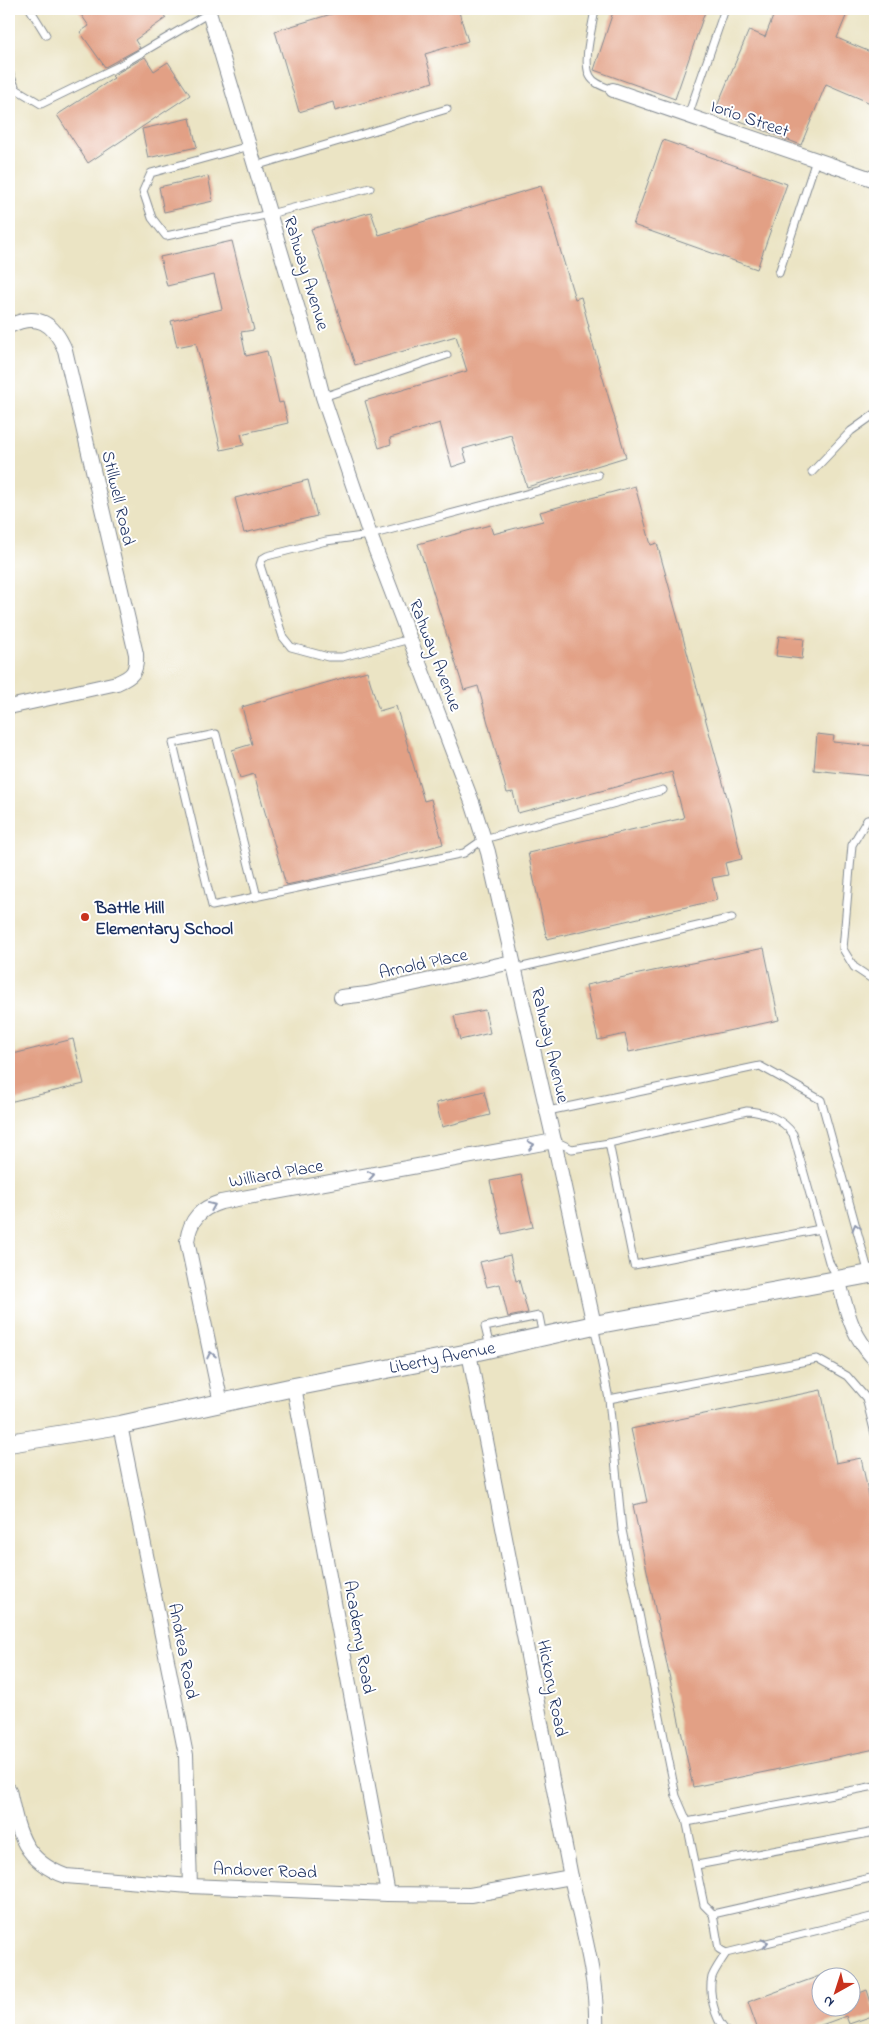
<svg xmlns="http://www.w3.org/2000/svg" width="884" height="2039" font-family="'Indie Flower',sans-serif">
<style>
.building{fill:#e2a085}
.lines{fill:none;stroke-linecap:round;stroke-linejoin:round}
.service-casing{stroke:#838a91;stroke-width:9}
.minor-casing{stroke:#838a91;stroke-width:16}
.tertiary-casing{stroke:#838a91;stroke-width:20}
.service{stroke:#fff;stroke-width:7}
.minor{stroke:#fff;stroke-width:14}
.tertiary{stroke:#fff;stroke-width:18}
.oneway{stroke:#8d97ae}
.poi-dot{fill:#c8321e;stroke:#fff;stroke-width:2}
.labels{text-anchor:middle;stroke-width:4;stroke-linejoin:round;paint-order:stroke}
.street-label{font-size:18px;fill:#1b2f5e;stroke:#fff}
.poi-label{font-size:18px;font-weight:bold;fill:#1b2f5e;stroke:#fff;text-anchor:start}
</style>
<rect width="100%" height="100%" fill="#fff"/>
<filter id="ink" filterUnits="userSpaceOnUse"><feTurbulence type="fractalNoise" baseFrequency=".02" numOctaves="2"/><feDisplacementMap in="SourceGraphic" scale="10" xChannelSelector="R" yChannelSelector="G"/><feConvolveMatrix kernelMatrix="1 2 1 2 8 2 1 2 1" color-interpolation-filters="sRGB"/></filter>
<filter id="wash" filterUnits="userSpaceOnUse"><feTurbulence type="fractalNoise" baseFrequency=".0096" numOctaves="4" result="noise"/><feDisplacementMap in="SourceGraphic" scale="20" xChannelSelector="R" yChannelSelector="G"/><feGaussianBlur stdDeviation="1.12" result="paint"/><feColorMatrix in="noise" values="0 0 0 0 0 0 0 0 0 0 0 0 0 0 0 0 0 1.4 0 .05"/><feComposite in="paint" operator="in"/></filter>
<g filter="url(#wash)">
<rect width="100%" height="100%" fill="#ebe4c4"/>
<g id="blocks">
<!-- building -->
<g class="building">
<polygon points="77,9 159,9 166,18 135,40 140,48 105,67 80,32 89,26"/>
<polygon points="348,9 458,9 468,41 425,54 433,82 335,111 333,102 299,112 275,31"/>
<polygon points="614,9 706,9 675,99 594,70"/>
<polygon points="776,9 849,9 837,38 875,54 875,105 826,84 801,145 715,111 749,30 765,37"/>
<polygon points="145,57 154,71 168,62 190,95 88,163 57,115 114,78 112,76"/>
<polygon points="190,118 197,147 148,158 142,129"/>
<polygon points="663,140 787,184 757,269 633,225"/>
<polygon points="208,176 213,201 164,212 159,187"/>
<polygon points="541,186 575,299 581,297 589,327 588,327 626,457 527,487 511,435 463,449 467,462 452,467 440,423 390,438 391,444 379,448 365,401 467,371 456,336 355,365 311,229 371,212 379,235"/>
<polygon points="232,241 254,330 241,332 246,356 267,351 279,403 283,402 288,423 241,434 244,445 221,450 196,343 177,347 171,321 222,309 214,275 167,286 160,257"/>
<polygon points="308,480 317,516 244,533 235,498"/>
<polygon points="635,486 651,545 657,543 730,808 742,859 725,863 728,875 712,878 717,900 547,939 528,853 684,818 672,772 518,813 513,792 507,793 478,686 464,690 418,544 490,525 493,534 543,521 540,512"/>
<polygon points="779,636 804,639 802,659 776,656"/>
<polygon points="367,671 379,711 396,706 424,801 431,799 443,844 333,875 286,885 254,774 240,778 232,750 252,744 242,707"/>
<polygon points="817,734 834,736 833,742 874,746 871,776 814,770"/>
<polygon points="764,948 779,1020 629,1052 625,1034 598,1040 586,985"/>
<polygon points="485,1010 490,1033 460,1040 454,1016"/>
<polygon points="73,1039 84,1084 9,1102 9,1055"/>
<polygon points="484,1091 490,1115 442,1127 436,1103"/>
<polygon points="521,1175 533,1227 502,1234 490,1181"/>
<polygon points="510,1255 516,1281 519,1280 528,1313 508,1317 500,1284 487,1287 480,1262"/>
<polygon points="821,1390 836,1463 861,1458 875,1524 875,1749 693,1787 633,1505 647,1502 631,1429"/>
<polygon points="822,1975 822,2006 852,2006 852,1996 867,1990 875,2015 849,2024 846,2016 808,2030 758,2030 748,2002"/>
</g>
</g>
</g>
<g filter="url(#ink)">
<use href="#blocks" fill-opacity="0" stroke="#838a91" stroke-width="1"/>
<g class="lines">
<!-- service casing -->
<g class="service-casing">
<g id="service">
<polyline points="30,9 46,35"/>
<path d="M595 9C593 25 582 62 590 76 594 84 605 87 613 90"/>
<polyline points="9,72 16,89 41,104 117,67 209,13"/>
<polyline points="688,116 725,9"/>
<polyline points="249,146 151,173 143,191 152,218 166,236 270,214 370,188"/>
<polyline points="255,166 447,109"/>
<polyline points="779,273 816,160"/>
<polyline points="323,397 447,355"/>
<polyline points="812,472 851,431 875,414"/>
<polyline points="410,639 342,657 328,657 291,647 283,637 260,565 262,559 267,556 326,541 370,535 598,475"/>
<polyline points="875,819 867,820 852,845 843,949 854,967 875,981"/>
<polyline points="257,897 216,734 173,743 212,906 464,853 484,839 663,790"/>
<polyline points="514,969 732,918"/>
<polyline points="548,1111 760,1066 821,1100 869,1274"/>
<path d="M555 1141 572 1149 609 1143 747 1111C764 1112 783 1119 793 1134L829 1262 838 1278"/>
<polyline points="609,1143 634,1265 820,1229"/>
<polyline points="594,1325 609,1399 622,1530 676,1796 686,1819 704,1905 713,1914 875,1877"/>
<polyline points="490,1347 485,1327 539,1316 543,1336"/>
<polyline points="609,1399 817,1359 847,1376 866,1398 875,1434"/>
<polyline points="687,1822 875,1786"/>
<polyline points="697,1865 875,1832"/>
<polyline points="713,1914 719,1949 726,1953 875,1916"/>
<path d="M725 2030C715 2019 708 1992 712 1977 715 1969 722 1960 726 1953"/>
</g>
</g>
<!-- minor casing -->
<g class="minor-casing">
<g id="minor">
<polyline points="208,9 315,366 323,397 370,535 472,802 488,852 554,1141 594,1325"/>
<polyline points="613,90 875,180"/>
<path d="M9 326C37 312 54 323 65 350L136 654C137 672 133 676 117 683L9 707"/>
<polyline points="341,997 367,994 512,962"/>
<path d="M838 1279C848 1314 850 1332 875 1360"/>
<path d="M469 1353 571 1877C582 1927 598 1979 596 2030"/>
<polyline points="294,1387 388,1894"/>
<path d="M221 1403 187 1241C190 1219 201 1208 221 1202L554 1141"/>
<polyline points="120,1425 186,1755 190,1886"/>
<path d="M9 1790C18 1831 22 1860 66 1876L190 1886 388 1894 470 1895 571 1877"/>
</g>
</g>
<!-- tertiary casing -->
<g class="tertiary-casing">
<polyline id="tertiary" points="9,1443 120,1425 294,1387 469,1353 594,1325 875,1273"/>
</g>
<!-- service -->
<use href="#service" class="service"/>
<!-- minor -->
<use href="#minor" class="minor"/>
<!-- tertiary -->
<use href="#tertiary" class="tertiary"/>
</g>
<!-- one-way arrows -->
<defs><path id="oneway-chevron" d="M-2-3.5L2.5 0L-2 3.5" fill="none" stroke-width="1.6" stroke-linecap="round" stroke-linejoin="round" transform="scale(1.25)"/></defs>
<g class="oneway">
<use href="#oneway-chevron" transform="translate(531 1145) rotate(-10)"/>
<use href="#oneway-chevron" transform="translate(371 1175) rotate(-10)"/>
<use href="#oneway-chevron" transform="translate(212 1206) rotate(-23)"/>
<use href="#oneway-chevron" transform="translate(856 1227) rotate(-105)"/>
<use href="#oneway-chevron" transform="translate(211 1355) rotate(-102)"/>
<use href="#oneway-chevron" transform="translate(765 1943) rotate(-14)"/>
</g>
</g>
<!-- markers -->
<circle class="poi-dot" cx="85" cy="917" r="5"/>
<g class="labels">
<!-- street labels -->
<g class="street-label">
<text transform="translate(750 118) rotate(19)" y="6">Iorio Street</text>
<text transform="translate(307 273) rotate(73)" y="6">Rahway Avenue</text>
<text transform="translate(119 498) rotate(77)" y="6">Stillwell Road</text>
<text transform="translate(436 655) rotate(69)" y="6">Rahway Avenue</text>
<text transform="translate(423 963) rotate(-12)" y="6">Arnold Place</text>
<text transform="translate(551 1045) rotate(77)" y="6">Rahway Avenue</text>
<text transform="translate(276 1173) rotate(-10)" y="6">Williard Place</text>
<text transform="translate(442 1357) rotate(-11)" y="6">Liberty Avenue</text>
<text transform="translate(360 1637) rotate(80)" y="6">Academy Road</text>
<text transform="translate(184 1651) rotate(79)" y="6">Andrea Road</text>
<text transform="translate(553 1688) rotate(79)" y="6">Hickory Road</text>
<text transform="translate(265 1870) rotate(2)" y="6">Andover Road</text>
</g>
<!-- poi labels -->
<g class="poi-label">
<text x="95" y="913">Battle Hill<tspan x="95" dy="21">Elementary School</tspan></text>
</g>
</g>
<!-- margin -->
<rect width="884" height="2039" fill="none" stroke="#fff" stroke-width="30"/>
<!-- north arrow -->
<g transform="translate(836 1992) rotate(219)"><circle r="24" fill="#ffffff" stroke="#a4acbf"/>
<path d="M0-4L9 19L0 12L-9 19Z" fill="#c8321e"/>
<text y="-8" font-size="14" font-weight="bold" text-anchor="middle" fill="#1b2f5e">N</text>
</g>
</svg>
